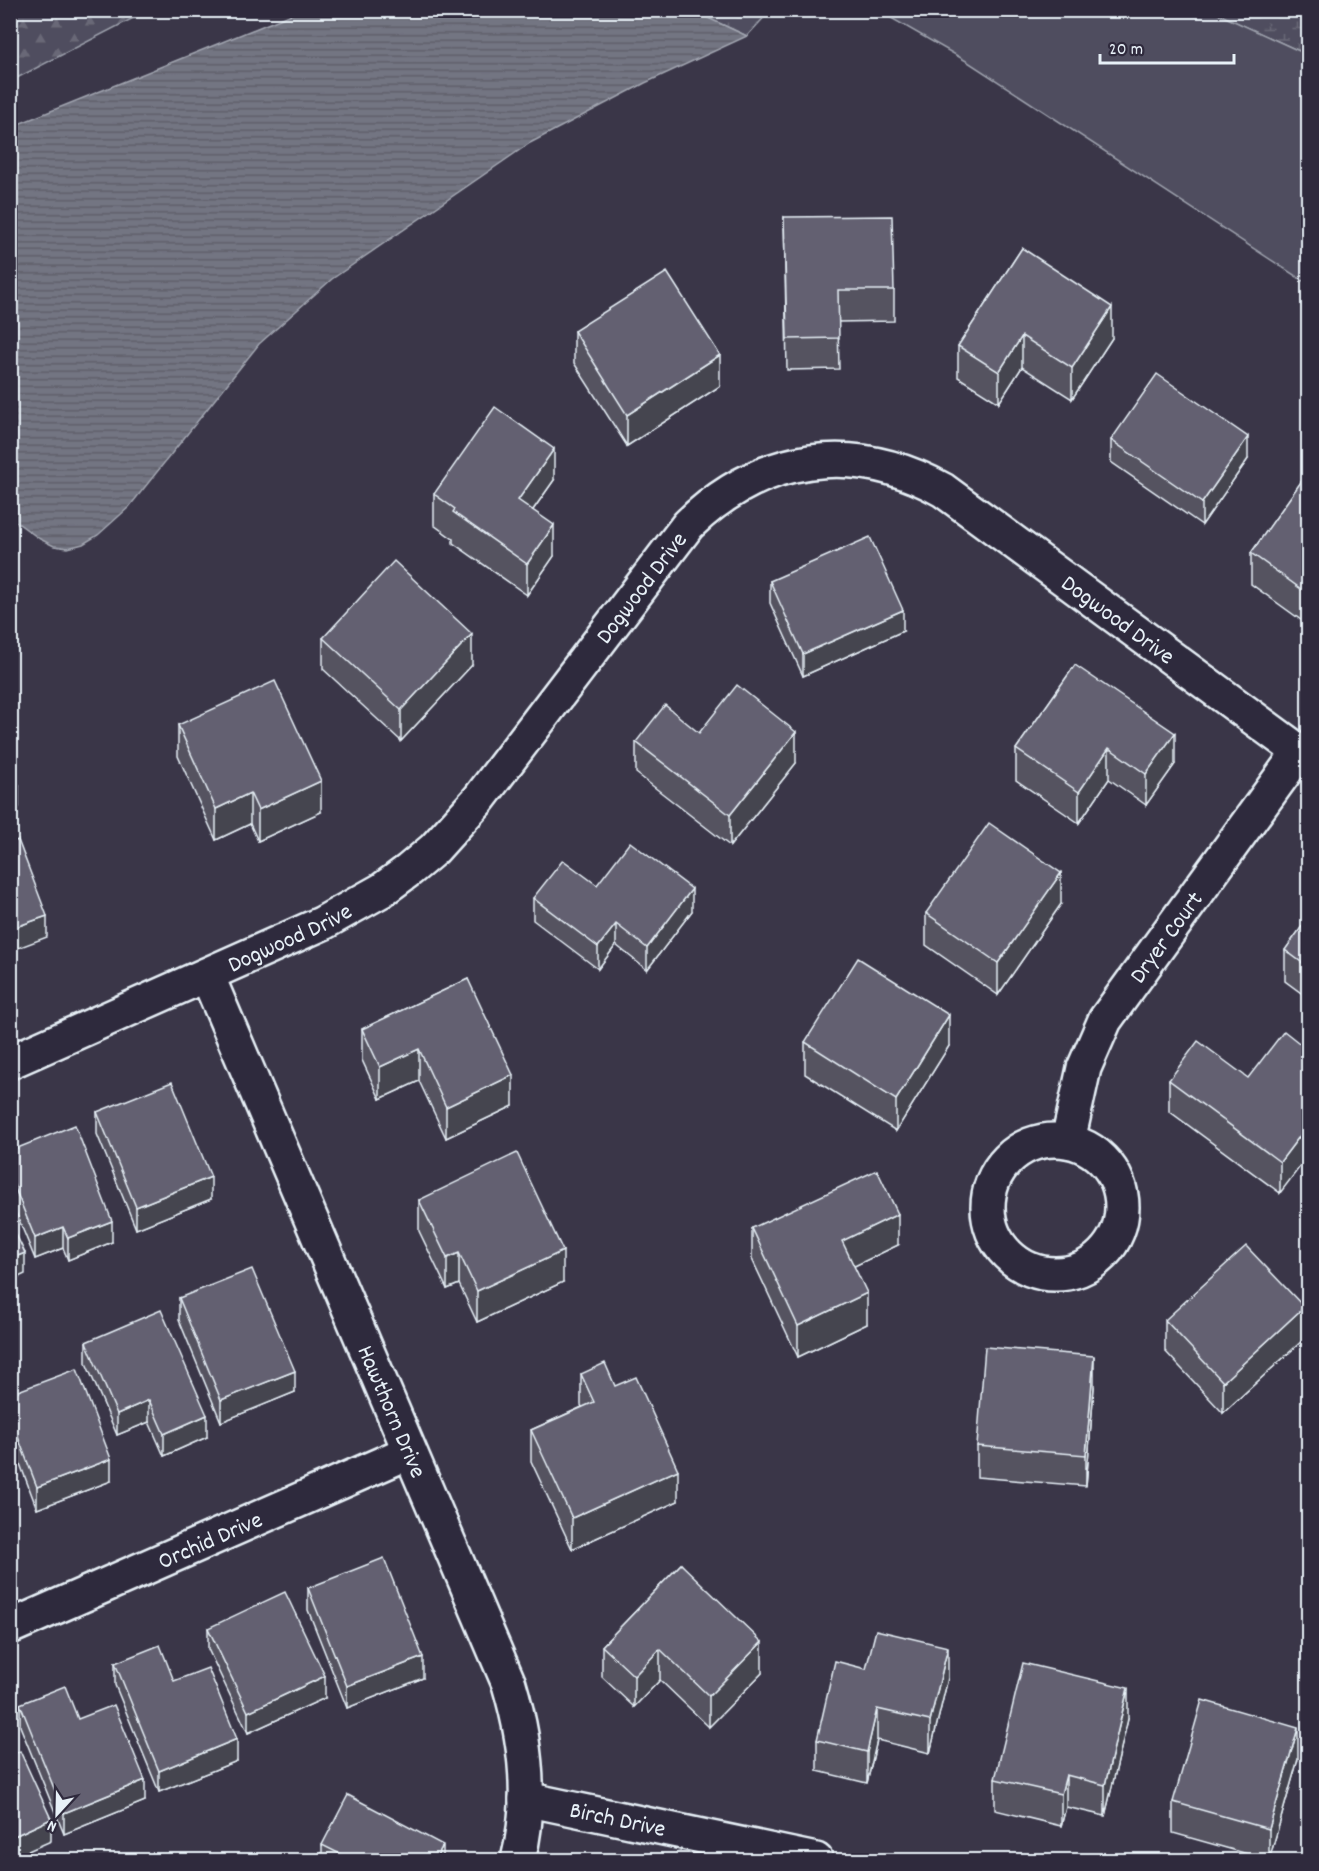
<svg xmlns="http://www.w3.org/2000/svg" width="1319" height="1871" font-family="Dekko,sans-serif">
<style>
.forest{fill:url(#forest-firs);stroke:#9ca0ac;stroke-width:1.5}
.wetland{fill:url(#wetland-marsh);stroke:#9ca0ac;stroke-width:1.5}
.green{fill:#504e5f;stroke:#9ca0ac;stroke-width:1.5}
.water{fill:url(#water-rules);stroke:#a2a6b1;stroke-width:1.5}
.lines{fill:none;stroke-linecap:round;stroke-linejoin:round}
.street-casing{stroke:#e8f1f8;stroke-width:38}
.street{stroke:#2f2a3d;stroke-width:33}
.wall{fill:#555361;stroke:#e8f1f8;stroke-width:1.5}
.shaded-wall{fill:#45444f;stroke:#e8f1f8;stroke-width:1.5}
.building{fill:#636171;stroke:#e8f1f8;stroke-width:1.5}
.labels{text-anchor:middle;stroke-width:4.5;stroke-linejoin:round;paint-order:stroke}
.street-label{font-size:24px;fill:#e8f1f8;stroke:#2f2a3d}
</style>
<defs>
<pattern id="forest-firs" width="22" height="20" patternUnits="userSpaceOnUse" patternTransform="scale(1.5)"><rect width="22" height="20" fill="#504e5f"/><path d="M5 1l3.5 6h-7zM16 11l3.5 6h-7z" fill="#696877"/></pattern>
<pattern id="wetland-marsh" width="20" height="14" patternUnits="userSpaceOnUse" patternTransform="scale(1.5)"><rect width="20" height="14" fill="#504e5f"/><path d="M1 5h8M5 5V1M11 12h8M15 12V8" fill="none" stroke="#696877"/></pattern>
<pattern id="water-rules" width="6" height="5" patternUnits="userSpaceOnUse" patternTransform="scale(1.5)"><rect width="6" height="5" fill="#737482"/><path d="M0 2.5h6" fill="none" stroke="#5f6069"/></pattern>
</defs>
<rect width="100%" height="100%" fill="#3a3648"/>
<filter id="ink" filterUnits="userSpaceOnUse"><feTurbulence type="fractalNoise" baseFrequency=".0167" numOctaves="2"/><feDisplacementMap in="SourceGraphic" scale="12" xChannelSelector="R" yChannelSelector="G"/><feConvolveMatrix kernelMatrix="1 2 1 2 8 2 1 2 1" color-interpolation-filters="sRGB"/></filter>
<g filter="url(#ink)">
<!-- forest -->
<polygon class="forest" points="11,10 147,10 147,11 11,81"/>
<!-- wetland -->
<g class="wetland">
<polygon points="693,11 770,10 770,11 747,36"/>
<polygon points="1212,11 1308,11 1308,55"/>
</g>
<!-- green -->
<polygon class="green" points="879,11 1212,11 1308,55 1308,284 968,62"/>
<!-- water -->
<polygon class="water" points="302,10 693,11 747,36 645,83 530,143 332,279 259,344 129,507 98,535 83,544 68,548 54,546 40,539 11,518 11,127"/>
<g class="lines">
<!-- street casing -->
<g class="street-casing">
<g id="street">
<path id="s1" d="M207 975 509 1684C526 1741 533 1802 518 1860"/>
<path id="s2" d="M10 1062 323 923 382 890 409 870 434 849 479 799 688 525C761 454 854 440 943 490L1308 758"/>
<circle cx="1055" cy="1207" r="67"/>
<path id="s3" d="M1068 1141 1084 1068 1105 1020 1300 751"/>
<path id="s4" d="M10 1627 409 1452"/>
<path id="s5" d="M526 1799 816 1860"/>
</g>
</g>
<!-- street -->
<use href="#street" class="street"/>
</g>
<!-- wall -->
<g class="wall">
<polygon points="784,217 894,290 894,321 838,322 839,369 787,370"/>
<polygon points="1022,248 1112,338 1072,399 1022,367 999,403 958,377 958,346"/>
<polygon points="574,331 720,386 627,446 574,363"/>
<polygon points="1111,440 1248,459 1202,525 1111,462"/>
<polygon points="1308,472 1308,625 1251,584 1251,553"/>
<polygon points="554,480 533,510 554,556 527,595 453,543 453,539 434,525 434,494"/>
<polygon points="770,581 903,631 803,676 770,603"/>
<polygon points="323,638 472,665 401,741 323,669"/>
<polygon points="1075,665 1175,764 1146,805 1109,779 1079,823 1016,780 1016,749"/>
<polygon points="178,725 321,812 258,841 250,824 216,840 178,756"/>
<polygon points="699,733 796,763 730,846 636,773 636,742"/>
<polygon points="597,885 692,911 647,970 616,945 598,969 533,920 533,898"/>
<polygon points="1061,904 998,995 926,945 926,913"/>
<polygon points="1308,918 1308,998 1285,981 1285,950"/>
<polygon points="468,979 513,1106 446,1138 419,1081 380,1099 362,1060 362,1029"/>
<polygon points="805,1042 949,1046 896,1131 805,1074"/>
<polygon points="1308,1050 1280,1193 1169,1111 1169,1080 1248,1078"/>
<polygon points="97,1112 211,1199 136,1229 97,1134"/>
<polygon points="10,1151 112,1242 68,1260 63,1248 35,1259 10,1198"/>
<polygon points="419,1200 563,1282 477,1322 459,1284 447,1289 419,1231"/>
<polygon points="752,1228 898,1245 854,1266 867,1324 798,1357 752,1259"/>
<polygon points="179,1298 295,1392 221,1422 179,1320"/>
<polygon points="1165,1320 1304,1339 1223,1413 1165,1351"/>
<polygon points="86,1342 207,1437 164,1456 149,1422 117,1435 86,1363"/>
<polygon points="581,1374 615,1386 678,1501 572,1549 531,1461 531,1430 582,1407 581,1405"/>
<polygon points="1094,1387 1086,1486 977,1477 977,1446"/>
<polygon points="10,1394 111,1481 37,1509 10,1437"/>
<polygon points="681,1564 762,1673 709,1727 660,1680 634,1707 602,1677 602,1646"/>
<polygon points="308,1588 423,1678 347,1708 308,1610"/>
<polygon points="208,1628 325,1698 248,1733 208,1649"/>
<polygon points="115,1663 174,1681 237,1761 159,1792 115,1685"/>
<polygon points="866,1669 948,1678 930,1753 877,1740 867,1783 817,1771 817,1740"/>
<polygon points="20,1704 78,1719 145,1801 64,1834 20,1726"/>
<polygon points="1128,1719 1105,1816 1066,1807 1061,1826 995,1810 995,1779"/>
<polygon points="1298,1759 1269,1860 1173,1833 1173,1802"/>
<polygon points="322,1845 443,1860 322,1860"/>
</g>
<!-- shaded-wall -->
<g class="shaded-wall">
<polygon points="1112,307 1112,338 1072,399 1072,368"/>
<polygon points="1022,336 1022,367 999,403 999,372"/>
<polygon points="720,355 720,386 627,446 627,415"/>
<polygon points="1248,437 1248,459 1202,525 1202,503"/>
<polygon points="554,449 554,480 518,531 518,500"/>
<polygon points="554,525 554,556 527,595 527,564"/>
<polygon points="903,610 903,631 803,676 803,654"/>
<polygon points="472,634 472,665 401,741 401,710"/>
<polygon points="796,732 796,763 730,846 730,815"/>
<polygon points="1175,733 1175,764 1146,805 1146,774"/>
<polygon points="1109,748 1109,779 1079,823 1079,792"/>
<polygon points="321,781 321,812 258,841 258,810"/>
<polygon points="19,786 19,807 10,813 10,792"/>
<polygon points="250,793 250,824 216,840 216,809"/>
<polygon points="1061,873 1061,904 998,995 998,963"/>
<polygon points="692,889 692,911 647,970 647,948"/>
<polygon points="47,916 47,937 10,951 10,929"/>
<polygon points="616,924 616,945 598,969 598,947"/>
<polygon points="949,1015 949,1046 896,1131 896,1100"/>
<polygon points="419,1049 419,1081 380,1099 380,1067"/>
<polygon points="513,1075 513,1106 446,1138 446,1107"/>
<polygon points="1308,1125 1308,1156 1280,1193 1280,1162"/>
<polygon points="211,1177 211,1199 136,1229 136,1207"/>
<polygon points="898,1214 898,1245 842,1272 842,1241"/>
<polygon points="112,1221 112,1242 68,1260 68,1238"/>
<polygon points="63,1227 63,1248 35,1259 35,1238"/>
<polygon points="563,1251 563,1282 477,1322 477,1291"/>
<polygon points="25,1253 25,1274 10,1281 10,1259"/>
<polygon points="459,1253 459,1284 447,1289 447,1258"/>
<polygon points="867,1293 867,1324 798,1357 798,1326"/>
<polygon points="1304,1307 1304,1339 1223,1413 1223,1382"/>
<polygon points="1094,1356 1094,1387 1086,1486 1086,1455"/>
<polygon points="295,1371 295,1392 221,1422 221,1400"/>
<polygon points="149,1400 149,1422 117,1435 117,1414"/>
<polygon points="207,1415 207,1437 164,1456 164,1434"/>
<polygon points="111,1459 111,1481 37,1509 37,1487"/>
<polygon points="678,1470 678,1501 572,1549 572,1518"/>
<polygon points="762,1642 762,1673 709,1727 709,1696"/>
<polygon points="948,1647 948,1678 930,1753 930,1721"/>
<polygon points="660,1649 660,1680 634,1707 634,1676"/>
<polygon points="423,1657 423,1678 347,1708 347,1686"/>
<polygon points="325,1676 325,1698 248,1733 248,1712"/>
<polygon points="1128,1688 1128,1719 1105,1816 1105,1785"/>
<polygon points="877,1709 877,1740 867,1783 867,1752"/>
<polygon points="1298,1728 1298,1759 1269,1860 1269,1829"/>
<polygon points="237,1739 237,1761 159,1792 159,1771"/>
<polygon points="1066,1775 1066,1807 1061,1826 1061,1794"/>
<polygon points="145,1780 145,1801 64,1834 64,1813"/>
<polygon points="51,1819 51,1841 10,1859 10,1838"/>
<polygon points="443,1845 443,1860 435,1860"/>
</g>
<!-- building -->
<g class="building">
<polygon points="892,216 894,290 838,290 839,338 787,339 784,217"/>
<polygon points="1022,248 1112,307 1072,368 1022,336 999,372 958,346"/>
<polygon points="667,272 720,355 627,415 574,331"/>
<polygon points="1157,374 1248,437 1202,503 1111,440"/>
<polygon points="495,407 554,449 518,500 554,525 527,564 453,512 455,509 434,494"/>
<polygon points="1308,472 1308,594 1251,553"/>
<polygon points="870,537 903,610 803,654 770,581"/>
<polygon points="394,561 472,634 401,710 323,638"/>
<polygon points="1075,665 1175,733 1146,774 1109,748 1079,792 1016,749"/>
<polygon points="275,681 321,781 258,810 250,793 216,809 178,725"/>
<polygon points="737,685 796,732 730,815 636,742 665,705 699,733"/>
<polygon points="10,774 19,786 10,792"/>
<polygon points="989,823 1061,873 998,963 926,913"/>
<polygon points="18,840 47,916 10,929 10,843"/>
<polygon points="630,842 692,889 647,948 616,924 598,947 533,898 563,860 597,885"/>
<polygon points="1308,918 1308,967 1285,950"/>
<polygon points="858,958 949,1015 896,1100 805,1042"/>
<polygon points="468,979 513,1075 446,1107 419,1049 380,1067 362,1029"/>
<polygon points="1284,1031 1308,1050 1308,1125 1280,1162 1169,1080 1198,1041 1248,1078"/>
<polygon points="172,1082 211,1177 136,1207 97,1112"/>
<polygon points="75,1125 112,1221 68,1238 63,1227 35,1238 10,1176 10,1151"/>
<polygon points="517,1153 563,1251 477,1291 459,1253 447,1258 419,1200"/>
<polygon points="877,1170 898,1214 842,1241 867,1293 798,1326 752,1228"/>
<polygon points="10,1222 25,1253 10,1259"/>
<polygon points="1246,1246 1304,1307 1223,1382 1165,1320"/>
<polygon points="252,1269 295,1371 221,1400 179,1298"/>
<polygon points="161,1310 207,1415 164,1434 149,1400 117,1414 86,1342"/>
<polygon points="985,1347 1094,1356 1086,1455 977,1446"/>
<polygon points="605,1363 615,1386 636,1377 678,1470 572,1518 531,1430 594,1402 581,1374"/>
<polygon points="77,1369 111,1459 37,1487 10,1416 10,1394"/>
<polygon points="384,1558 423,1657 347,1686 308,1588"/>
<polygon points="681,1564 762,1642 709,1696 660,1649 634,1676 602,1646"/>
<polygon points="285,1592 325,1676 248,1712 208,1628"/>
<polygon points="876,1630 948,1647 930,1721 877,1709 867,1752 817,1740 835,1661 866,1669"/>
<polygon points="160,1645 174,1681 208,1668 237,1739 159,1771 115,1663"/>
<polygon points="1023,1663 1128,1688 1105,1785 1066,1775 1061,1794 995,1779"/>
<polygon points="65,1686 78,1719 114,1705 145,1780 64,1813 20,1704"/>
<polygon points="1202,1700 1298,1728 1269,1829 1173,1802"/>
<polygon points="20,1751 51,1819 10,1838 10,1756"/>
<polygon points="348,1795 443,1845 435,1860 352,1860 322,1845"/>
</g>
</g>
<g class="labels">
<!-- street labels -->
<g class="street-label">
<text dy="8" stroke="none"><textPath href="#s2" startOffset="810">Dogwood Drive</textPath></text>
<text dy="8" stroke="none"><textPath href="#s2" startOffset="1384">Dogwood Drive</textPath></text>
<text dy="8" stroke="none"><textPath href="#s2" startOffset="306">Dogwood Drive</textPath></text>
<text dy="8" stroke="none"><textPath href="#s3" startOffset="230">Dryer Court</textPath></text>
<text dy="8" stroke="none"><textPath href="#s1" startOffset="474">Hawthorn Drive</textPath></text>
<text dy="8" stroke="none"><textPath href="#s4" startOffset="218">Orchid Drive</textPath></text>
<text dy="8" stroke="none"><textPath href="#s5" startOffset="94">Birch Drive</textPath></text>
</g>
</g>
<!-- margin -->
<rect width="1319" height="1871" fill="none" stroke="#2f2a3d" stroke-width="36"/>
<rect x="18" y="18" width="1283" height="1835" fill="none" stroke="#e8f1f8" stroke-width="2" filter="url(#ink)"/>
<!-- north arrow -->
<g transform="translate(57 1814) rotate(202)" stroke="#2f2a3d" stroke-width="4.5" paint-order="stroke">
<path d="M0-4.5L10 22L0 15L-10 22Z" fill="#e8f1f8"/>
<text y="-9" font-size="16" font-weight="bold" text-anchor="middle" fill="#e8f1f8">N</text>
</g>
<!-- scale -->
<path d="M1100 54v9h134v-9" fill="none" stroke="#e8f1f8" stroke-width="3"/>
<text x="1109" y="54" font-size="18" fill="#e8f1f8" stroke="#2f2a3d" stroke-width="4.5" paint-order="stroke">20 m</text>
</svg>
